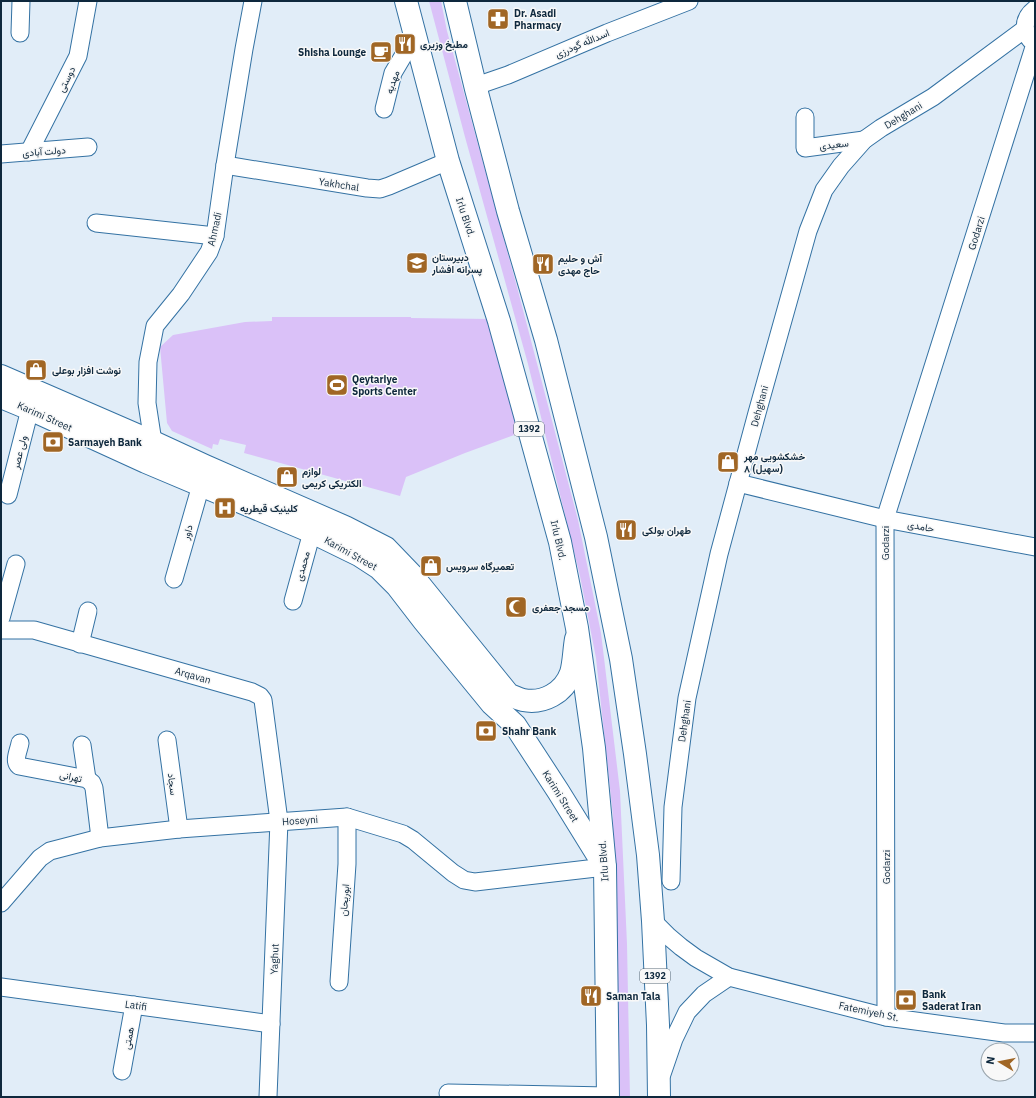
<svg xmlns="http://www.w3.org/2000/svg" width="1036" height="1098" font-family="'IBM Plex Sans',Vazirmatn,sans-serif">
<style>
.green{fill:#dac1f8}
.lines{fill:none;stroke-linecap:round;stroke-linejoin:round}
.street-casing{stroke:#3472a3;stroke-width:19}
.secondary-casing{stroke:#3472a3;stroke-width:24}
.primary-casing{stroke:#3472a3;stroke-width:24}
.street{stroke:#fff;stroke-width:17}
.secondary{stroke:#fff;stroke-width:22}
.primary{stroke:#fff;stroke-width:22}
.labels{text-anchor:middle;stroke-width:3;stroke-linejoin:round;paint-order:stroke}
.shield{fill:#f8f8f8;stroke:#546675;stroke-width:1}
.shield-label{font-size:9px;font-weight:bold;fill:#0e283d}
.poi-label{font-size:10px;font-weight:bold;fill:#0e283d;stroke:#f8f8f8;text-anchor:start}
.street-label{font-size:10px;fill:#0e283d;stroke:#f8f8f8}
</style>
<rect width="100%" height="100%" fill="#e1edf8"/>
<!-- green -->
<g class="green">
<polygon points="429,1 441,1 447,31 517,287 578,520 601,633 620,791 627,944 630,1097 615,1097 615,985 613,816 596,658 580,576 528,364 465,137"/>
<polygon points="272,317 411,317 411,318 490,319 525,431 465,453 406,477 400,496 244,453 246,445 220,439 218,445 213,444 212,449 172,431 167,423 160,347 173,335 245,322 272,321"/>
</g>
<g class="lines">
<!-- street casing -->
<g class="street-casing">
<g id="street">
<polyline points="20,33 21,1"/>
<polyline points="476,86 508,75 607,33 689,1"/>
<polyline points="384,109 393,73 415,36"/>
<polyline points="805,117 805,148 864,140"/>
<polyline points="29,152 78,56 88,1"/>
<polyline points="1,154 88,147"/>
<polyline points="225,165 367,188 380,189 389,186 448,161"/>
<polyline points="96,223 215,236"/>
<polyline points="153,442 147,403 148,362 155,326 181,294 209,252 215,236 225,165 244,49 253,1"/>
<polyline points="738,483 885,519 1035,547"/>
<polyline points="8,495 30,409"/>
<polyline points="174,579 201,485"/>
<polyline points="293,601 312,532"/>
<polyline points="1,618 16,564"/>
<polyline points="1,630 34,630 252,692 260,696 263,700 279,821 268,1097"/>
<polyline points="80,644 88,611"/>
<polyline points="167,740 179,829"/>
<path d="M20 743C19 750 13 761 19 766L87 779 92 783 94 788 100 838"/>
<polyline points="82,745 87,779"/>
<polyline points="671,881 673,807 687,698 719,554 757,413 808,231 824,190 841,166 864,140 881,128 933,97 1025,29"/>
<polyline points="1,903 40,858 50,851 100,838 179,829 347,817 403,834 413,840 453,873 464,880 475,882 605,867"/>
<polyline points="653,921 668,936 681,947 696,958 729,977 886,1017 1004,1033 1035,1033"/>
<polyline points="339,982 347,864 347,817"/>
<polyline points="1,987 271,1024"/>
<path d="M886 1017 885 519 1035 44C1022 34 1022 19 1035 9"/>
<polyline points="122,1071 134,1005"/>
<polyline points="662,1074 674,1039 687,1012 704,994 729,977"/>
<polyline points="448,1093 608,1096"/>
</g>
</g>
<!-- secondary casing -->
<g class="secondary-casing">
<g id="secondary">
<path d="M1 376 153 442 205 466 345 527 386 548 411 574 509 695C513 696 518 699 523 700 543 704 564 693 571 673 574 663 574 650 576 639"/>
<polyline points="1,397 30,409 146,462 312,532 359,555 379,568 397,586 424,621 492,704 515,725 558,791 605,867"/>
</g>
</g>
<!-- primary casing -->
<g class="primary-casing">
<g id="primary">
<polyline points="406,1 448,161 499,321 560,542 577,628 594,748 605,867 608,1097"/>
<polyline points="455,1 476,89 508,211 546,340 596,537 621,659 635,754 648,855 653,921 658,1025 659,1097"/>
</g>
</g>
<!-- street -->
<use href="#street" class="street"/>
<!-- secondary -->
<use href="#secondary" class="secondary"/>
<!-- primary -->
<use href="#primary" class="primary"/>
</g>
<!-- icons -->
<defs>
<g id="pharmacy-square" transform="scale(1.15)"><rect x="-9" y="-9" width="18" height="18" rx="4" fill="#a06625" stroke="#f8f8f8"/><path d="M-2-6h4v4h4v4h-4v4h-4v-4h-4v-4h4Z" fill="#fff"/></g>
<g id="restaurant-square" transform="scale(1.15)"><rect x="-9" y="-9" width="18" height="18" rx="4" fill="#a06625" stroke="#f8f8f8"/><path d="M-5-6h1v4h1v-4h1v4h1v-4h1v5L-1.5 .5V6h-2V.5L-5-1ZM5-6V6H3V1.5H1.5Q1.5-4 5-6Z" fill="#fff"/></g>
<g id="cafe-square" transform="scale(1.15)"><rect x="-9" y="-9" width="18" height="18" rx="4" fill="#a06625" stroke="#f8f8f8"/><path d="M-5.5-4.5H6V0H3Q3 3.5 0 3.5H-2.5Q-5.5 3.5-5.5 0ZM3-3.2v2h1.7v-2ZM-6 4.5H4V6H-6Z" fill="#fff"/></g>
<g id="school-square" transform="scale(1.15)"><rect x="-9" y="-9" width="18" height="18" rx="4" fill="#a06625" stroke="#f8f8f8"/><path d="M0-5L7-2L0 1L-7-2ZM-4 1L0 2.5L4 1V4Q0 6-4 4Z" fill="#fff"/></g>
<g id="shop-square" transform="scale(1.15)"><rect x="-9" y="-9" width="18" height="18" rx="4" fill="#a06625" stroke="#f8f8f8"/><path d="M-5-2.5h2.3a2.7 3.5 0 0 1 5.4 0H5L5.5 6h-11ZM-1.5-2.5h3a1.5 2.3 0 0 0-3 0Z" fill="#fff"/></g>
<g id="stadium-square" transform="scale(1.15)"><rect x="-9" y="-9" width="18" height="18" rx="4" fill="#a06625" stroke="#f8f8f8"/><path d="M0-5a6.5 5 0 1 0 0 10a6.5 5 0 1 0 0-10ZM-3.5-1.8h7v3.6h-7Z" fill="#fff"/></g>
<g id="bank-square" transform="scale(1.15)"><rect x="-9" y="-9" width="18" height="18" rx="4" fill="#a06625" stroke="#f8f8f8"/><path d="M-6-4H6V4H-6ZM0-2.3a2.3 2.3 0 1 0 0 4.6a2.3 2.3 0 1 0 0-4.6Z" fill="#fff"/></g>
<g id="hospital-square" transform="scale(1.15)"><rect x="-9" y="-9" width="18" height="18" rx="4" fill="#a06625" stroke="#f8f8f8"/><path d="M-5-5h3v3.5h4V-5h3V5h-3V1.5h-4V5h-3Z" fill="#fff"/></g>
<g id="mosque-square" transform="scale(1.15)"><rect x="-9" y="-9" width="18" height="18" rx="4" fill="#a06625" stroke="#f8f8f8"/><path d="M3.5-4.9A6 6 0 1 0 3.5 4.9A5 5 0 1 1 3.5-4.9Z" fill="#fff"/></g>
</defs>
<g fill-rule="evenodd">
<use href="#pharmacy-square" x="498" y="19"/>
<use href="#restaurant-square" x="405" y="44"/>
<use href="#cafe-square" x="381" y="52"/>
<use href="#school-square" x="417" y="263"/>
<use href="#restaurant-square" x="543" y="264"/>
<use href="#shop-square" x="36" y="370"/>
<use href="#stadium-square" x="337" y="385"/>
<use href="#bank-square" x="53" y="442"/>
<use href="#shop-square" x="728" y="462"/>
<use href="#shop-square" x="287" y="477"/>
<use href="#hospital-square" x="225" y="508"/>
<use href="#restaurant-square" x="626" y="530"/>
<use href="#shop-square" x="431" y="566"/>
<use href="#mosque-square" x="516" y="607"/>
<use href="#bank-square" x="486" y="731"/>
<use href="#restaurant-square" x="591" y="996"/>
<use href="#bank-square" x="906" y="1000"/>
</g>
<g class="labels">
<!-- shield labels -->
<g class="shield">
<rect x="514" y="422" width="30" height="14" rx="3"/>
<rect x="640" y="969" width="30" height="14" rx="3"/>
</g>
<g class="shield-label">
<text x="529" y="432">1392</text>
<text x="655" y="979">1392</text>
</g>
<!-- poi labels -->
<g class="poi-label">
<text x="514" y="17">Dr. Asadi<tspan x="514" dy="12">Pharmacy</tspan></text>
<text x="420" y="48">مطبخ وزیری</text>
<text x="366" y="56" text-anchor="end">Shisha Lounge</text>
<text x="432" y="261">دبیرستان<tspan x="432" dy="12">پسرانه افشار</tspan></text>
<text x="558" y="262">آش و حلیم<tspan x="558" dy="12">حاج مهدی</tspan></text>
<text x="52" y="374">نوشت افزار بوعلی</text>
<text x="352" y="383">Qeytariye<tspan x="352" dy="12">Sports Center</tspan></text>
<text x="68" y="446">Sarmayeh Bank</text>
<text x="744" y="460">خشکشویی مهر<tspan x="744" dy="12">۸ (سهیل)</tspan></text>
<text x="302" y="475">لوازم<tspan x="302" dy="12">الکتریکی کریمی</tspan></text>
<text x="240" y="512">کلینیک قیطریه</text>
<text x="642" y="534">طهران بولکی</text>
<text x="446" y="570">تعمیرگاه سرویس</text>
<text x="532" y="611">مسجد جعفری</text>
<text x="502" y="735">Shahr Bank</text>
<text x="922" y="998">Bank<tspan x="922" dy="12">Saderat Iran</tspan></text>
<text x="606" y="1000">Saman Tala</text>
</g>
<!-- street labels -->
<g class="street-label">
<text transform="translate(582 43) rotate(-23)" y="4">اسدالله گودرزی</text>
<text transform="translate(66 79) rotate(-63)" y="4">دوستی</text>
<text transform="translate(392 82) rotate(-71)" y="4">مهدیه</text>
<text transform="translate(903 115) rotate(-31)" y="4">Dehghani</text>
<text transform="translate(834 144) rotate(-7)" y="4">سعیدی</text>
<text transform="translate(44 151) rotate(-4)" y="4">دولت آبادی</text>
<text transform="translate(339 184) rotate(9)" y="4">Yakhchal</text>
<text transform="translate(466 217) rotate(72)" y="4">Irlu Blvd.</text>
<text transform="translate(214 229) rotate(-78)" y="4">Ahmadi</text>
<text transform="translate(976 233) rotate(-73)" y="4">Godarzi</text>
<text transform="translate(759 406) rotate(-75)" y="4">Dehghani</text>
<text transform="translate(45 416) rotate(24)" y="4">Karimi Street</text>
<text transform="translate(19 452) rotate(-76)" y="4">ولی عصر</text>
<text transform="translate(921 526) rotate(10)" y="4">حامدی</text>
<text transform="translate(187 532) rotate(-74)" y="4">داور</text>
<text transform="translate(559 540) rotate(77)" y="4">Irlu Blvd.</text>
<text transform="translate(885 543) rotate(-90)" y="4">Godarzi</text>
<text transform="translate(351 553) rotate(29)" y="4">Karimi Street</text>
<text transform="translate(302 566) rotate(-75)" y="4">محمدی</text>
<text transform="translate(193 675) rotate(16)" y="4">Arqavan</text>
<text transform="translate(684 721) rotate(-82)" y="4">Dehghani</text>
<text transform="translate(71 776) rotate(12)" y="4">تهرانی</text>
<text transform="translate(173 784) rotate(83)" y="4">سجاد</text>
<text transform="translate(561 796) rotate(58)" y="4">Karimi Street</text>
<text transform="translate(300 820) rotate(-4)" y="4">Hoseyni</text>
<text transform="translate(603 861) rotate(-94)" y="4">Irlu Blvd.</text>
<text transform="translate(886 867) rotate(-90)" y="4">Godarzi</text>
<text transform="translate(344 900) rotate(-86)" y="4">ابوریحان</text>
<text transform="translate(274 959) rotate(-88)" y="4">Yaghut</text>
<text transform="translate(136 1005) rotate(8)" y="4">Latifi</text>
<text transform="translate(869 1011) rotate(12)" y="4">Fatemiyeh St.</text>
<text transform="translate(128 1038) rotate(-79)" y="4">همتی</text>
</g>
</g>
<!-- border -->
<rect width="1036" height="1098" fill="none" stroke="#0e283d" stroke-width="4"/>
<!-- north arrow -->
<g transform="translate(1000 1062) rotate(280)"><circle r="19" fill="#f8f8f8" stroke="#9aa5ad"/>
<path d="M0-3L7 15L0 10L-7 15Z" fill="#a06625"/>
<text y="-6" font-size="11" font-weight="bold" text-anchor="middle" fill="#0e283d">N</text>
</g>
</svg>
